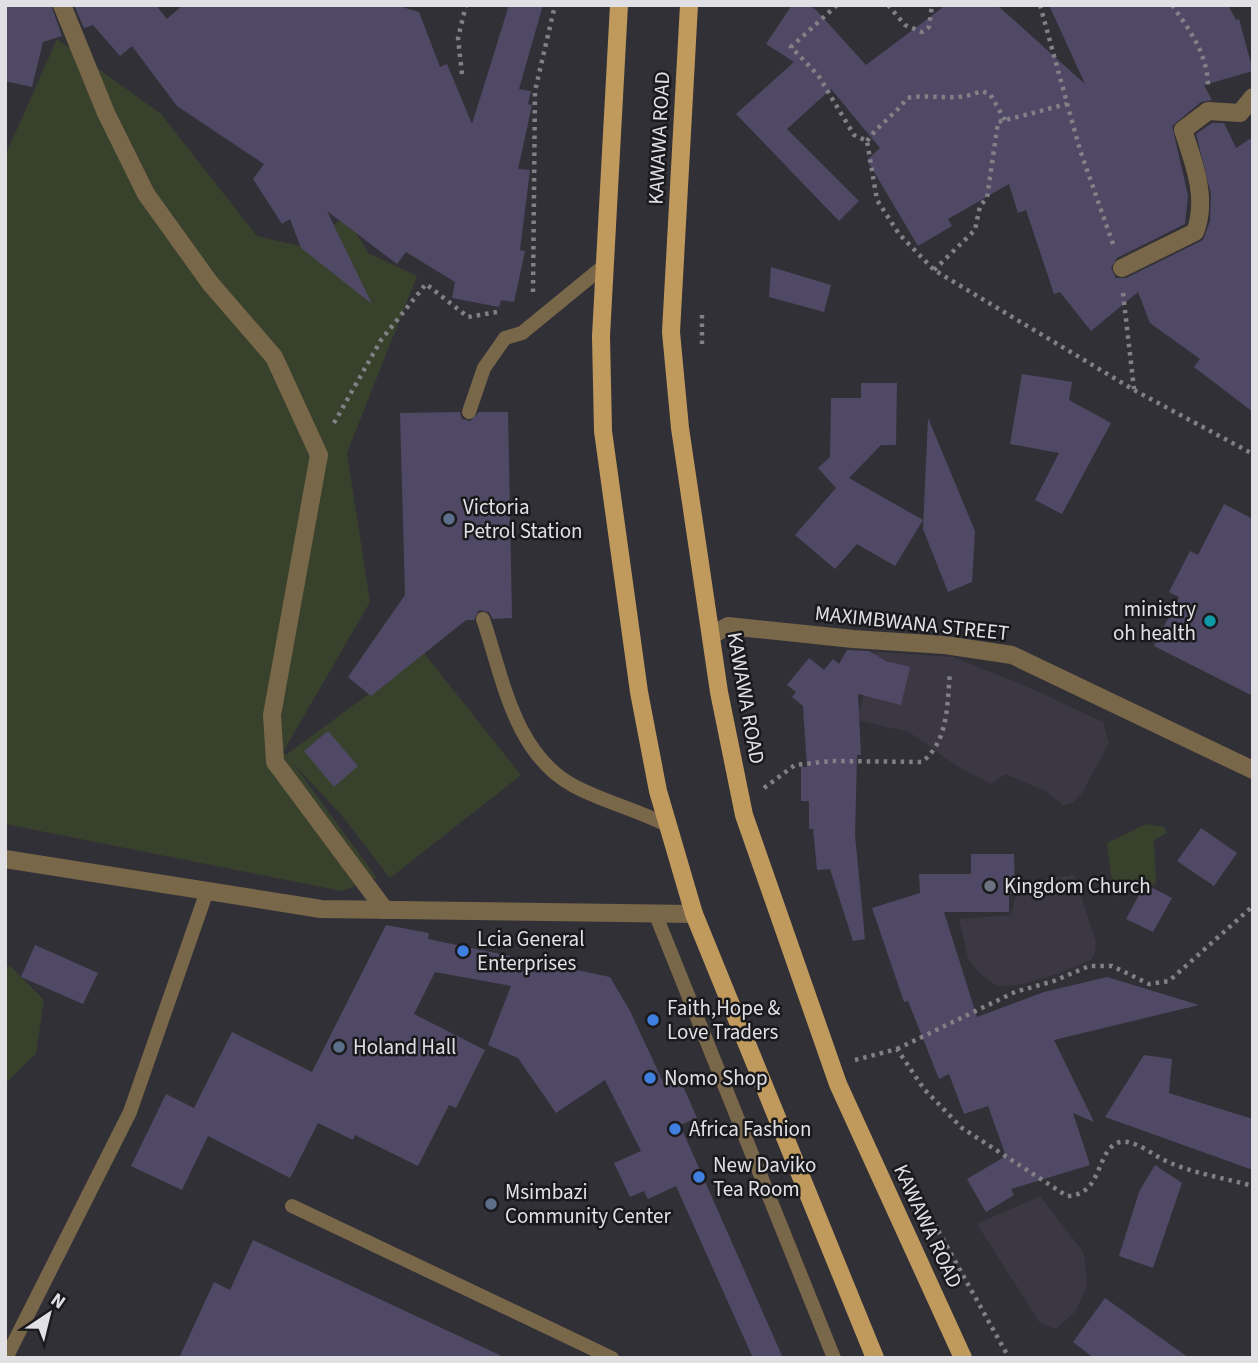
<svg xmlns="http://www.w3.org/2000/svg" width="1258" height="1363" font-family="'Source Sans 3',sans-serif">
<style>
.built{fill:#3b3844}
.green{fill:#38412c}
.building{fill:#4f4965}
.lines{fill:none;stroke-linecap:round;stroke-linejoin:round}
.path{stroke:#828086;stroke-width:4.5;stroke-dasharray:3.5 5;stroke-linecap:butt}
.service{stroke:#79674a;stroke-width:14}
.minor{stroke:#79674a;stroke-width:18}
.primary{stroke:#bf9a5c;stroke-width:18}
.service-dot{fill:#5c6f8a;stroke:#1a191c;stroke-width:2.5}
.culture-dot{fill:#0f9aa8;stroke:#1a191c;stroke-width:2.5}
.worship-dot{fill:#6b7280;stroke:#1a191c;stroke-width:2.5}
.shop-dot{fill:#3f7fe0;stroke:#1a191c;stroke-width:2.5}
.labels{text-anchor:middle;stroke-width:5;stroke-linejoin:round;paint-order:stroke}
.street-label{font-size:21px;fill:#e1e0e5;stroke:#1a191c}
.poi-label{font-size:21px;fill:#e1e0e5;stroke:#1a191c;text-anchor:start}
</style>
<rect width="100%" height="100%" fill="#323037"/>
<!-- built -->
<g class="built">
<polygon points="876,652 952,657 1024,685 1103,722 1109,743 1082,793 1072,803 1063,805 1045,791 1005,774 991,784 957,766 909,732 857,720"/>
<polygon points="1074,875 1096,942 1095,953 1091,960 1057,974 1018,985 997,986 978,972 968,958 959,919 1011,915 1015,899 1019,895 1019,883"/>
<polygon points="1040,1196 1084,1253 1087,1286 1075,1312 1056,1329 1040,1323 977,1224"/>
</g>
<!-- green -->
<g class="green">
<polygon points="57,39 161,114 257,236 304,247 346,216 368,253 417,276 347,453 370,602 283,752 286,755 424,653 521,775 390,878 342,816 292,762 377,878 342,891 5,824 5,156"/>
<polygon points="1146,824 1164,827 1167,833 1154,840 1156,884 1114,897 1107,843"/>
<polygon points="5,966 10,966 44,1000 36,1053 5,1084"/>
</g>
<!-- building -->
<g class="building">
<polygon points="5,5 51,5 62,36 43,42 32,87 5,81"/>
<polygon points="74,5 156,5 167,19 183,5 395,5 419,12 440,67 447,64 472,124 509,5 543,5 519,89 531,91 528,104 532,105 518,169 530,170 520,250 525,251 514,302 501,300 499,307 452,298 455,282 406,252 397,264 327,211 372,304 301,248 290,219 282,224 253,179 264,164 177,106 132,46 120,56 93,25 84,28"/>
<polygon points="792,5 809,5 816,10 866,65 946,5 997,5 1085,84 1049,5 1228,5 1236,20 1239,19 1253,71 1204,85 1212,100 1201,102 1172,126 1188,195 1185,224 1117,258 1111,268 1116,278 1126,278 1203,240 1210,221 1211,194 1196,134 1212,123 1224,123 1236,148 1253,137 1253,412 1194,367 1200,359 1150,323 1138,292 1091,331 1060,292 1054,294 1026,210 1018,213 1009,184 948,219 952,226 918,246 867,160 880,148 831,89 787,129 859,201 839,221 736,114 794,62 766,44"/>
<polygon points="771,267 831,285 824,312 769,297"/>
<polygon points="1022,374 1072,382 1069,400 1111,423 1062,514 1035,500 1059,453 1010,444"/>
<polygon points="861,383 897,383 896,445 881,445 849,478 923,520 895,566 857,544 835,569 795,535 836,488 818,468 830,457 831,398 861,398"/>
<polygon points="460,412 462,419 470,421 479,412 508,412 512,618 493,619 489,612 479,610 474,620 466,620 371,696 348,677 405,595 400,413"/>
<polygon points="928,418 975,531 972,582 948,592 923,529"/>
<polygon points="1224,504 1253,519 1253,696 1154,646 1179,597 1169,592 1190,551 1198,555"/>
<polygon points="847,650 869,651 886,661 910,667 901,705 858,694 861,755 857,755 855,835 865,939 853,941 830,869 817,870 813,829 809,829 809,801 801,801 801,767 807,767 803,706 792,697 796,692 787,685 809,658 824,670 833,659 839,664"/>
<polygon points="328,731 358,766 334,787 304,751"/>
<polygon points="1201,828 1237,853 1214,886 1177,861"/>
<polygon points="971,854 1014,854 1015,894 1009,894 1009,912 944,912 977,1017 1044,992 1107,977 1199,1005 1054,1040 1094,1122 1073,1113 1090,1165 1011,1189 1014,1195 986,1212 967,1179 1006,1156 988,1106 964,1114 949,1074 939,1079 908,1001 904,1002 872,908 920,893 919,874 971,874"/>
<polygon points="1145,884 1172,898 1153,932 1126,919"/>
<polygon points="386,925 429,933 428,939 610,977 630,1011 665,1086 680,1079 697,1118 680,1125 783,1358 753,1358 676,1186 648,1199 644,1191 630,1197 614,1163 641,1151 605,1080 556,1113 518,1058 488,1045 511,986 435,972 414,1014 485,1050 456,1108 449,1105 418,1166 355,1135 353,1140 318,1123 290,1178 208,1136 182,1190 131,1166 166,1094 194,1108 232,1032 312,1072"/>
<polygon points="35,945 98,973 83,1004 21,977"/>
<polygon points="1144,1055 1172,1059 1169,1093 1253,1119 1253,1170 1105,1117"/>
<polygon points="1155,1165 1182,1183 1153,1268 1119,1256 1139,1192"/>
<polygon points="253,1240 506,1358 179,1358 214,1282 230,1290"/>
<polygon points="1105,1298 1189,1358 1094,1358 1073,1342"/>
</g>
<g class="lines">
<!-- path -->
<g class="path">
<polyline points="837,5 791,47 818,75 854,135 867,141 877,200 899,234 934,270 1134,390 1253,454"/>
<polyline points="888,5 905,25 922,32 929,27 932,5"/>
<polyline points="1040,5 1080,150 1113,244"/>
<path d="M1172 5C1190 31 1207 53 1208 85"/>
<polyline points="462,74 458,38 466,5"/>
<path d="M867 141C879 124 895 115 907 98 935 93 955 103 981 91L990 94 1005 120"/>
<polyline points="934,270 975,230 980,206 987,198 998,122 1067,104"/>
<polyline points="533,292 535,91 555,5"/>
<polyline points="1123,293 1134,389"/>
<polyline points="702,344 702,314"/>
<polyline points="334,423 381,340 426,284 468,317 497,312"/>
<path d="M764 788 795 765 832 761 922 762C949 741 947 703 950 672"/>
<polyline points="897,1049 1015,992 1054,981 1089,966 1112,966 1149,984 1169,981 1253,906"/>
<path d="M855 1060 897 1049 924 1089 962 1128 1067 1196C1104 1195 1095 1149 1120 1142 1134 1139 1153 1155 1164 1160 1191 1173 1224 1178 1253 1186"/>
<polyline points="930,1216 1009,1358"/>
</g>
<!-- service -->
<g class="service">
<polyline points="469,412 484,368 505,338 522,333 605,265"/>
<path d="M483 619C503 678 514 754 574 786 604 802 638 810 669 826"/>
<polyline points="655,913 834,1358"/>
<polyline points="292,1206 612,1358"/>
<polyline points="6,1358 130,1112 207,891"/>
</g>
<!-- minor -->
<g class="minor">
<polyline points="62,5 106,113 146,194 210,283 274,357 319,455 272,715 275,762 385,910"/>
<path d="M1122 268 1195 232C1208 199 1194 163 1183 130L1208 111 1240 113 1253 97"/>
<polyline points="712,635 728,626 853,639 945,645 1012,655 1253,770"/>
<polyline points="5,859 321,909 694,914"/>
</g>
<!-- primary -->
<g class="primary">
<polyline points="619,5 601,336 603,431 639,692 658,791 694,914 875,1358"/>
<polyline points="689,5 671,332 680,428 719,692 744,815 838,1084 963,1358"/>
</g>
</g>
<!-- markers -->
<g class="service-dot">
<circle cx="449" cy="519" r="7"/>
<circle cx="339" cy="1047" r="7"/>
<circle cx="491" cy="1204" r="7"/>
</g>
<circle class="culture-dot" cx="1210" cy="621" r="7"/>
<circle class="worship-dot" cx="990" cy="886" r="7"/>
<g class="shop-dot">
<circle cx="463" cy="951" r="7"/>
<circle cx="653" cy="1020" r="7"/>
<circle cx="650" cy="1078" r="7"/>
<circle cx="675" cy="1129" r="7"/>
<circle cx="699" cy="1177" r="7"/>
</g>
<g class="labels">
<!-- street labels -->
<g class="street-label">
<text transform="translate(659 138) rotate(-87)" y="7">KAWAWA ROAD</text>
<text transform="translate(912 623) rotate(6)" y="7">MAXIMBWANA STREET</text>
<text transform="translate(746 698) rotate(80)" y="7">KAWAWA ROAD</text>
<text transform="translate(928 1226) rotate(65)" y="7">KAWAWA ROAD</text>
</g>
<!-- poi labels -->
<g class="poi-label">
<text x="463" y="514">Victoria<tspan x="463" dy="24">Petrol Station</tspan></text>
<text x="1196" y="616" text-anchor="end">ministry<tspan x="1196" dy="24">oh health</tspan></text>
<text x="1004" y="893">Kingdom Church</text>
<text x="477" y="946">Lcia General<tspan x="477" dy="24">Enterprises</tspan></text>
<text x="667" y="1015">Faith,Hope &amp;<tspan x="667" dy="24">Love Traders</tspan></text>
<text x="353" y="1054">Holand Hall</text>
<text x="664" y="1085">Nomo Shop</text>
<text x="689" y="1136">Africa Fashion</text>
<text x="713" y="1172">New Daviko<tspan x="713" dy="24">Tea Room</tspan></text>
<text x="505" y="1199">Msimbazi<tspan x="505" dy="24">Community Center</tspan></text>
</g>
</g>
<!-- border -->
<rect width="1258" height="1363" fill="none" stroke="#e1e0e5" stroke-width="14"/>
<!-- north arrow -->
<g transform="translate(49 1314) rotate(35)" stroke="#1a191c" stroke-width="5" paint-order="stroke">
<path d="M0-5L12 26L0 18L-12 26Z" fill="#e1e0e5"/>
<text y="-10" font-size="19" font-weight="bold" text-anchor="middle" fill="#e1e0e5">N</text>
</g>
</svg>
